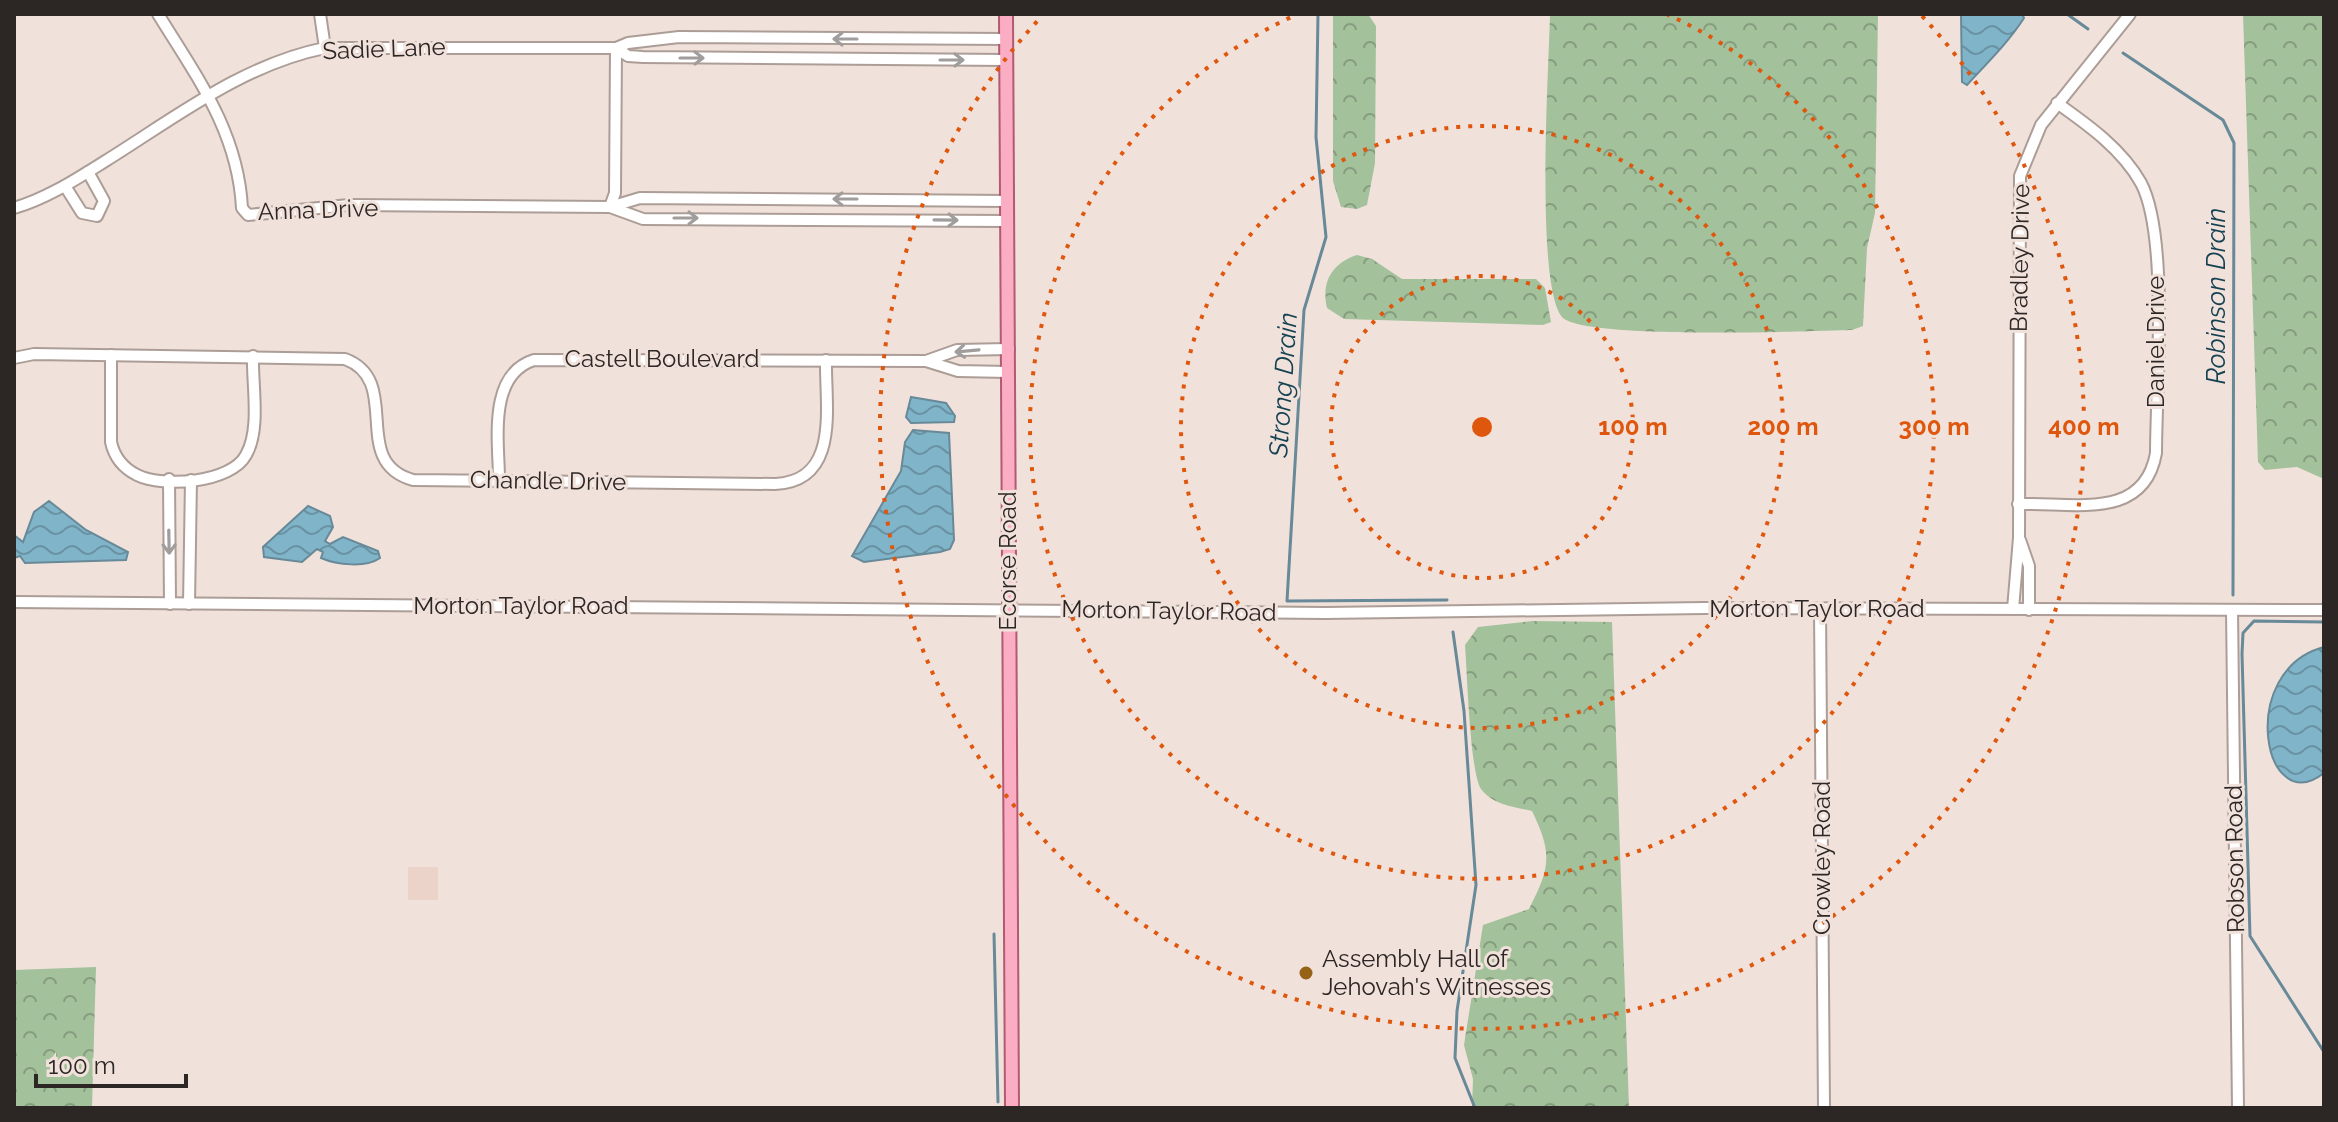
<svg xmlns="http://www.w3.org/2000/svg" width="2338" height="1122" font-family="Raleway,sans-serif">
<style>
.built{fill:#ebd3ca}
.forest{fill:url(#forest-crowns)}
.water{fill:url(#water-waves);stroke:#678998;stroke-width:2}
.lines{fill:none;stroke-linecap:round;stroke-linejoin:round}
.stream{stroke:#678998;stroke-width:3}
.minor-casing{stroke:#ac9d97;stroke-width:14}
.major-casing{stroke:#b15a72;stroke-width:16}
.minor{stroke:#fff;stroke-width:10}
.major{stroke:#fbadc4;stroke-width:12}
.oneway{stroke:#a09d9c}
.ring{fill:none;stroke:#df560d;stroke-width:4;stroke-dasharray:4 8}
.poi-dot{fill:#956216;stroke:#f1e1db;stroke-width:3}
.labels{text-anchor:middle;stroke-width:6;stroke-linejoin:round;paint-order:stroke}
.street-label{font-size:24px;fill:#2c2624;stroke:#f1e1db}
.poi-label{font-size:24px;fill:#2c2624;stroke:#f1e1db;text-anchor:start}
.water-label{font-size:26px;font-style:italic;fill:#154252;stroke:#f1e1db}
.centre{fill:#df560d;stroke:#f1e1db;stroke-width:4}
.ring-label{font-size:24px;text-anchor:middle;font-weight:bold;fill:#df560d;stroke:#f1e1db;stroke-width:6;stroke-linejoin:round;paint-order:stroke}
</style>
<defs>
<pattern id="forest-crowns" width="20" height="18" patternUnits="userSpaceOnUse" patternTransform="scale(2)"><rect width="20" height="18" fill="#a3c19b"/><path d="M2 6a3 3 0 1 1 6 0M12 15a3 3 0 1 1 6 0" fill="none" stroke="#859d7e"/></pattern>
<pattern id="water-waves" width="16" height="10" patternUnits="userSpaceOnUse" patternTransform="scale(2)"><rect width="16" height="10" fill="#80b4c9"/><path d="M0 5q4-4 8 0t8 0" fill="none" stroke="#6992a3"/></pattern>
</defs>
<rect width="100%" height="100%" fill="#f1e1db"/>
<!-- built -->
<rect class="built" x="408" y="867" width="30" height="33"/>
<!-- forest -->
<g class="forest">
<polygon points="1333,14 1368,14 1376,26 1375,163 1367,205 1357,209 1341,207 1333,181"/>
<path d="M1550 14H1878L1875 213 1867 248 1863 326 1852 330C1810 331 1582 340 1562 317 1535 284 1549 66 1550 14Z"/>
<polygon points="2243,14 2324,14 2324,479 2297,467 2265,470 2258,462"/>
<path d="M1357 255 1372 259 1402 279H1536L1545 288 1551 322 1543 325 1344 319 1327 308C1321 282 1332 263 1357 255Z"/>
<path d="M1532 621 1612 622 1629 1108H1472L1473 1079 1464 1045 1483 925 1529 909C1550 868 1553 854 1532 811 1515 807 1493 805 1481 789 1470 773 1467 670 1465 645L1478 627Z"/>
<polygon points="96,967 92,1108 14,1108 14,970"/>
</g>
<!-- water -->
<g class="water">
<path d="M1961 14H2022L2024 18C2008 43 1987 63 1967 85L1962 82Z"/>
<polygon points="911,397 946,403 955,416 954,422 911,423 906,417"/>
<polygon points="913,430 949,433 954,540 950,549 940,552 864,562 852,556 901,471 905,442"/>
<polygon points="49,501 86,530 128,552 126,560 25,563 20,556 14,558 14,535 23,542 34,512"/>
<path d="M308 506 330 516 333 527 325 541 330 544 343 537 378 551 380 558C366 568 337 565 321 558L323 552 317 549 302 562 264 557 263 547Z"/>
<path d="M2324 647V773C2263 821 2236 670 2324 647Z"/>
</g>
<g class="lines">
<!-- stream -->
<g class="stream">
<polyline points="1318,14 1316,137 1326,237 1304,310 1287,601 1447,600"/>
<polyline points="2067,14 2088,29"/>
<polyline points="2123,53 2223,120 2234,143 2233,595"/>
<polyline points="2324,622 2254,621 2243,633 2242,654 2250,936 2324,1052"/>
<polyline points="1453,632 1464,711 1476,885 1457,1011 1455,1058 1475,1108"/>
<polyline points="994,934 998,1102"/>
</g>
<!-- minor casing -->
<g class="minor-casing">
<g id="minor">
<path d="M158 14C197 77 238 132 242 208L248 215 349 205 610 207 640 198 1007 201"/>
<polyline points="320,14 325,48"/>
<polyline points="616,48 628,56 643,57 1006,60"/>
<polyline points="65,186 82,213 97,216 104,201 88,172"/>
<polyline points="610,207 643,219 1008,221"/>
<polyline points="610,207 615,193 616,48"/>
<path d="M14 208C48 198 78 178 107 160 176 117 244 64 325 48H616L628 43 679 37 1007 39"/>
<path d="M111 355V442C114 456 123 468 137 475 163 488 231 483 246 455 261 429 252 385 253 356"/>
<path d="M14 358 34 354 345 359C404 381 348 462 413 480L775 484C841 481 825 406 826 360"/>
<polyline points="926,361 957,350 1009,349"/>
<polyline points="169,479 170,604"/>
<path d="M499 480C499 442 487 375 534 360L926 361 958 371 1008 372"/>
<path d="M2018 504C2072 502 2144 522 2156 453 2156 388 2169 236 2141 183 2122 149 2088 125 2057 103"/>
<polyline points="2020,540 2029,566 2029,610"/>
<polyline points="14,602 1325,613 1705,608 2324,610"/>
<polyline points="189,604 191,480"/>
<polyline points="1820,609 1824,1108"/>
<polyline points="2013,609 2019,538 2020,176 2041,125 2130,14"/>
<polyline points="2232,610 2238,1108"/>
</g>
</g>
<!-- major casing -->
<g class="major-casing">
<polyline id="major" points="1006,14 1012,1108"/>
</g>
<!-- minor -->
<use href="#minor" class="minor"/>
<!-- major -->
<use href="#major" class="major"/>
</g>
<!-- one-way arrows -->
<defs><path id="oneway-shaft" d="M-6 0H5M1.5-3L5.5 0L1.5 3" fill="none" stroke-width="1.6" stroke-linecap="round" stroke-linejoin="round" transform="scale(2)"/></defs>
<g class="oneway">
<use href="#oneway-shaft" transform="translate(845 39) rotate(-180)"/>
<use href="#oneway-shaft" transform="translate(692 58)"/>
<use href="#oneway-shaft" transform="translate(952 60)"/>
<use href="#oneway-shaft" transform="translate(845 199) rotate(-180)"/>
<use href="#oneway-shaft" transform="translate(686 218)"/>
<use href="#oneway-shaft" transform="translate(946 220) rotate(1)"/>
<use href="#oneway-shaft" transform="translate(967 351) rotate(175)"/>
<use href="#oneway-shaft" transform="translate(169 542) rotate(89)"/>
</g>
<!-- distance rings -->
<g class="ring">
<circle cx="1482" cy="427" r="151"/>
<circle cx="1482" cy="427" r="301"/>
<path d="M1666 14A452 452 0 1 1 1298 14"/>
<path d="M1922 16A602 602 0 1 1 1042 16"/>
</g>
<!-- markers -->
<circle class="poi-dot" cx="1306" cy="973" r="8"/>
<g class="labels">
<!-- street labels -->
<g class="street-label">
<text transform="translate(384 49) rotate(-2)" y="8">Sadie Lane</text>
<text transform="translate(318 210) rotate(-2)" y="8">Anna Drive</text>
<text transform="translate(2020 258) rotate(-89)" y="8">Bradley Drive</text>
<text transform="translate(2156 342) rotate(-90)" y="8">Daniel Drive</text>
<text x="662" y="367">Castell Boulevard</text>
<text transform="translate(548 481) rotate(1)" y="8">Chandle Drive</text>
<text transform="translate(1008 561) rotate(-90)" y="8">Ecorse Road</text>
<text x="521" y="614">Morton Taylor Road</text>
<text x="1817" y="617">Morton Taylor Road</text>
<text transform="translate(1169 611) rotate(1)" y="8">Morton Taylor Road</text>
<text transform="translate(1822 858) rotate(-90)" y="8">Crowley Road</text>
<text transform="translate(2235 859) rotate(-91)" y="8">Robson Road</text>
</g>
<!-- poi labels -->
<g class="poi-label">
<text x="1322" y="967">Assembly Hall of<tspan x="1322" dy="28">Jehovah's Witnesses</tspan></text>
</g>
<!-- water labels -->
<g class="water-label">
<text transform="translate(2216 296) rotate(-90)" y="9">Robinson Drain</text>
<text transform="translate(1283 385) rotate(-86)" y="9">Strong Drain</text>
</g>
</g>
<circle cx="1482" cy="427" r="12" class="centre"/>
<g class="ring-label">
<text x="1633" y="435">100 m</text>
<text x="1783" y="435">200 m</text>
<text x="1934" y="435">300 m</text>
<text x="2084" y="435">400 m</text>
</g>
<!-- border -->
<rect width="2338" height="1122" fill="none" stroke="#2c2624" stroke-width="32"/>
<!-- scale -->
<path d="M36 1074v12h150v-12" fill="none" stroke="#2c2624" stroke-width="4"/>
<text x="48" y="1074" font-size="24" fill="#2c2624" stroke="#f1e1db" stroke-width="6" paint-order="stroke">100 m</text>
</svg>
